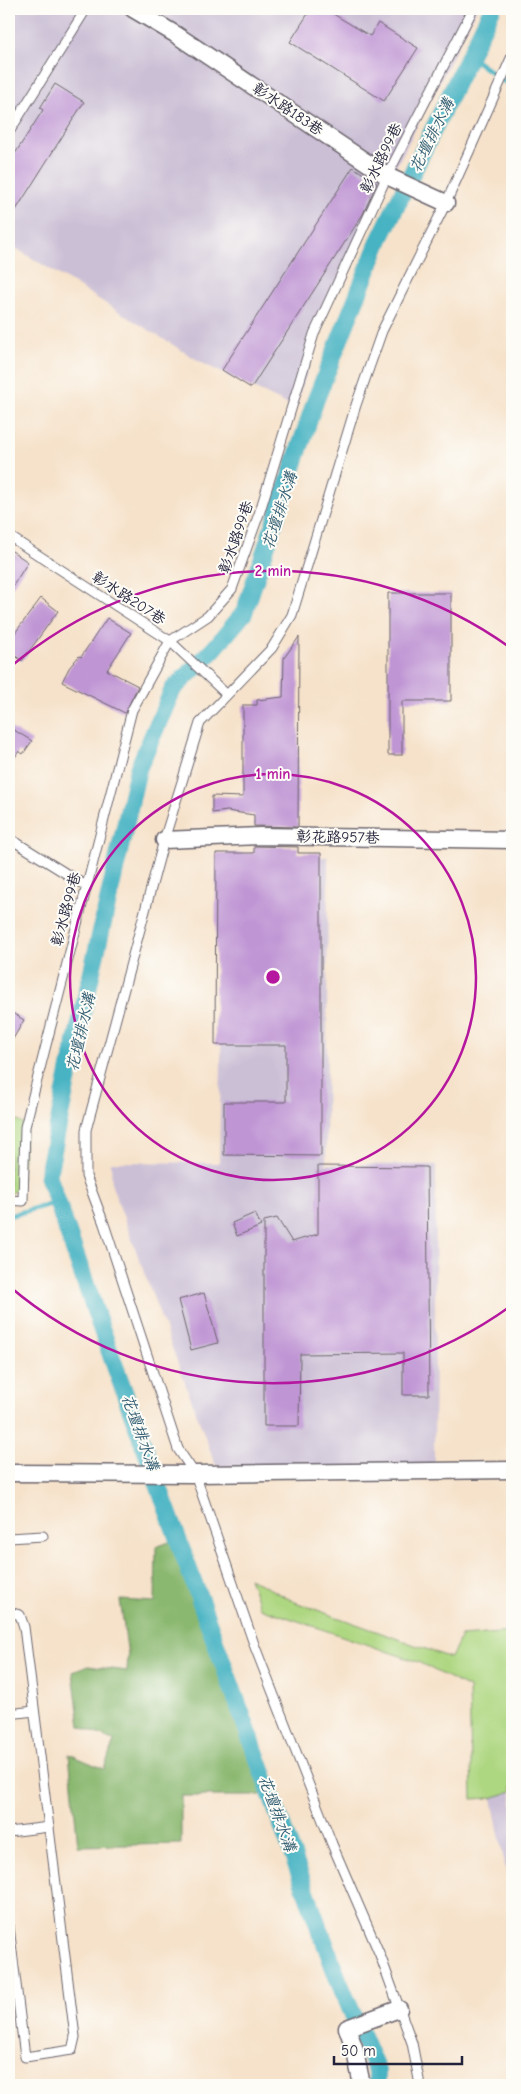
<svg xmlns="http://www.w3.org/2000/svg" width="521" height="2094" font-family="'Comic Neue','LXGW WenKai TC',sans-serif">
<style>
.industrial{fill:#cbbfd5}
.green{fill:#aed781;stroke:#687c5e}
.forest{fill:#8ab86f;stroke:#566d55}
.lines{fill:none;stroke-linecap:round;stroke-linejoin:round}
.stream{stroke:#46b3c3;stroke-width:5}
.canal{stroke:#46b3c3;stroke-width:18}
.building{fill:#bf95d4}
.service-casing{stroke:#6c656d;stroke-width:11}
.minor-casing{stroke:#6c656d;stroke-width:19}
.service{stroke:#fff;stroke-width:9}
.minor{stroke:#fff;stroke-width:16}
.ring{fill:none;stroke:#b5179e;stroke-width:2.5}
.labels{text-anchor:middle;stroke-width:4;stroke-linejoin:round;paint-order:stroke}
.street-label{font-size:15px;fill:#22223b;stroke:#fdfcf7}
.water-label{font-size:16px;font-style:italic;fill:#305c71;stroke:#fdfcf7}
.centre{fill:#b5179e;stroke:#fdfcf7;stroke-width:2.5}
.ring-label{font-size:15px;text-anchor:middle;font-weight:bold;fill:#b5179e;stroke:#fdfcf7;stroke-width:4;stroke-linejoin:round;paint-order:stroke}
</style>
<rect width="100%" height="100%" fill="#fdfcf7"/>
<filter id="ink" filterUnits="userSpaceOnUse"><feTurbulence type="fractalNoise" baseFrequency=".02" numOctaves="2"/><feDisplacementMap in="SourceGraphic" scale="10" xChannelSelector="R" yChannelSelector="G"/><feConvolveMatrix kernelMatrix="1 2 1 2 8 2 1 2 1" color-interpolation-filters="sRGB"/></filter>
<filter id="wash" filterUnits="userSpaceOnUse"><feTurbulence type="fractalNoise" baseFrequency=".0096" numOctaves="4" result="noise"/><feDisplacementMap in="SourceGraphic" scale="20" xChannelSelector="R" yChannelSelector="G"/><feGaussianBlur stdDeviation="1.12" result="paint"/><feColorMatrix in="noise" values="0 0 0 0 0 0 0 0 0 0 0 0 0 0 0 0 0 1.4 0 .05"/><feComposite in="paint" operator="in"/></filter>
<g filter="url(#wash)">
<rect width="100%" height="100%" fill="#f6e2ca"/>
<!-- industrial -->
<g class="industrial">
<polygon points="9,9 477,9 336,284 295,408 204,364 9,244"/>
<polygon points="225,857 328,857 326,1164 436,1165 434,1469 216,1466 112,1186 111,1162 219,1163"/>
<polygon points="512,1791 512,1902 492,1798"/>
</g>
<!-- green -->
<g class="green">
<polygon points="9,1116 27,1126 20,1186 9,1195"/>
<polygon points="249,1578 295,1602 451,1658 461,1636 512,1632 512,1791 492,1798 472,1799 469,1688 418,1662 260,1608"/>
</g>
<!-- forest -->
<polygon class="forest" points="180,1538 278,1792 253,1796 181,1796 181,1844 78,1846 69,1754 104,1769 114,1741 80,1726 73,1672 88,1666 127,1671 128,1655 120,1600 155,1602 156,1547"/>
<g class="lines">
<!-- stream -->
<g class="stream">
<polyline points="469,56 512,87"/>
<polyline points="9,1216 57,1202"/>
</g>
<!-- canal -->
<polyline class="canal" points="377,2085 377,2071 339,1982 100,1325 48,1175 69,1072 138,769 173,689 213,650 244,613 316,399 380,239 492,9"/>
</g>
<g id="blocks">
<!-- building -->
<g class="building">
<polygon points="311,9 325,9 370,36 378,23 418,48 384,101 290,42"/>
<polygon points="55,84 84,102 9,221 9,163 43,110 40,108"/>
<polygon points="353,167 377,183 363,214 251,388 222,370"/>
<polygon points="9,549 28,562 9,592"/>
<polygon points="388,593 451,593 451,701 402,701 402,755 388,755"/>
<polygon points="41,598 58,611 22,661 9,651 9,641"/>
<polygon points="107,618 131,633 107,670 138,686 125,713 62,682 69,668 79,656 81,657"/>
<polygon points="299,637 298,827 254,826 254,815 227,811 212,813 212,796 243,797 243,705 257,705 257,700 283,697 284,658"/>
<polygon points="9,727 32,741 23,754 19,751 9,766"/>
<polygon points="254,846 298,847 298,853 321,853 321,1156 224,1155 224,1102 286,1102 286,1045 215,1045 216,853 254,853"/>
<polygon points="9,1011 24,1020 9,1046"/>
<polygon points="318,1166 427,1167 429,1395 403,1395 403,1353 300,1354 299,1426 264,1426 264,1221 277,1218 292,1242 318,1234"/>
<polygon points="255,1213 261,1226 237,1236 232,1223"/>
<polygon points="204,1293 218,1343 191,1350 178,1300"/>
</g>
</g>
</g>
<g filter="url(#ink)">
<use href="#blocks" fill-opacity="0" stroke="#6c656d" stroke-width="1"/>
<g class="lines">
<!-- service casing -->
<g class="service-casing">
<g id="service">
<polyline points="9,132 86,9"/>
<polyline points="9,536 170,641 226,694"/>
<polyline points="9,838 86,886"/>
<polyline points="9,1200 23,1201 25,1127 132,710 170,641 208,616 232,589 260,511 314,334 387,176 473,9"/>
<polyline points="9,1538 43,1536"/>
<polyline points="9,1612 20,1615 24,1627 75,2037 72,2050 25,2057 9,1927"/>
<polyline points="9,1714 34,1711"/>
<polyline points="9,1832 49,1827"/>
<polyline points="420,2085 412,2043 380,1955 332,1844 255,1647 195,1474 178,1449 104,1224 86,1176 86,1130 164,840 200,723 272,648 292,615 356,405 382,331 446,203 512,56"/>
</g>
</g>
<!-- minor casing -->
<g class="minor-casing">
<g id="minor">
<polyline points="133,9 175,34 387,176 446,203"/>
<polyline points="164,840 260,836 512,840"/>
<polyline points="9,1473 195,1474 512,1470"/>
<polyline points="362,2085 354,2047 347,2028 399,2009"/>
</g>
</g>
<!-- service -->
<use href="#service" class="service"/>
<!-- minor -->
<use href="#minor" class="minor"/>
</g>
</g>
<!-- distance rings -->
<g class="ring">
<circle cx="273" cy="977" r="203"/>
<path d="M512 1305A406 406 0 0 1 9 1286M9 668A406 406 0 0 1 512 649"/>
</g>
<g class="labels">
<!-- street labels -->
<g class="street-label">
<text transform="translate(288 109) rotate(34)" y="5">彰水路183巷</text>
<text transform="translate(381 158) rotate(-64)" y="5">彰水路99巷</text>
<text transform="translate(236 537) rotate(-71)" y="5">彰水路99巷</text>
<text transform="translate(129 598) rotate(33)" y="5">彰水路207巷</text>
<text transform="translate(338 837) rotate(1)" y="5">彰花路957巷</text>
<text transform="translate(66 909) rotate(-75)" y="5">彰水路99巷</text>
</g>
<!-- water labels -->
<g class="water-label">
<text transform="translate(431 135) rotate(-64)" y="6">花壇排水溝</text>
<text transform="translate(279 510) rotate(-72)" y="6">花壇排水溝</text>
<text transform="translate(80 1032) rotate(-77)" y="6">花壇排水溝</text>
<text transform="translate(141 1432) rotate(70)" y="6">花壇排水溝</text>
<text transform="translate(278 1813) rotate(70)" y="6">花壇排水溝</text>
</g>
</g>
<circle cx="273" cy="977" r="8" class="centre"/>
<g class="ring-label">
<text x="273" y="576">2 min</text>
<text x="273" y="779">1 min</text>
</g>
<!-- margin -->
<rect width="521" height="2094" fill="none" stroke="#fdfcf7" stroke-width="30"/>
<!-- scale -->
<path d="M334 2056v8h128v-8" fill="none" stroke="#22223b" stroke-width="2.5"/>
<text x="341" y="2056" font-size="15" fill="#22223b" stroke="#fdfcf7" stroke-width="4" paint-order="stroke">50 m</text>
</svg>
